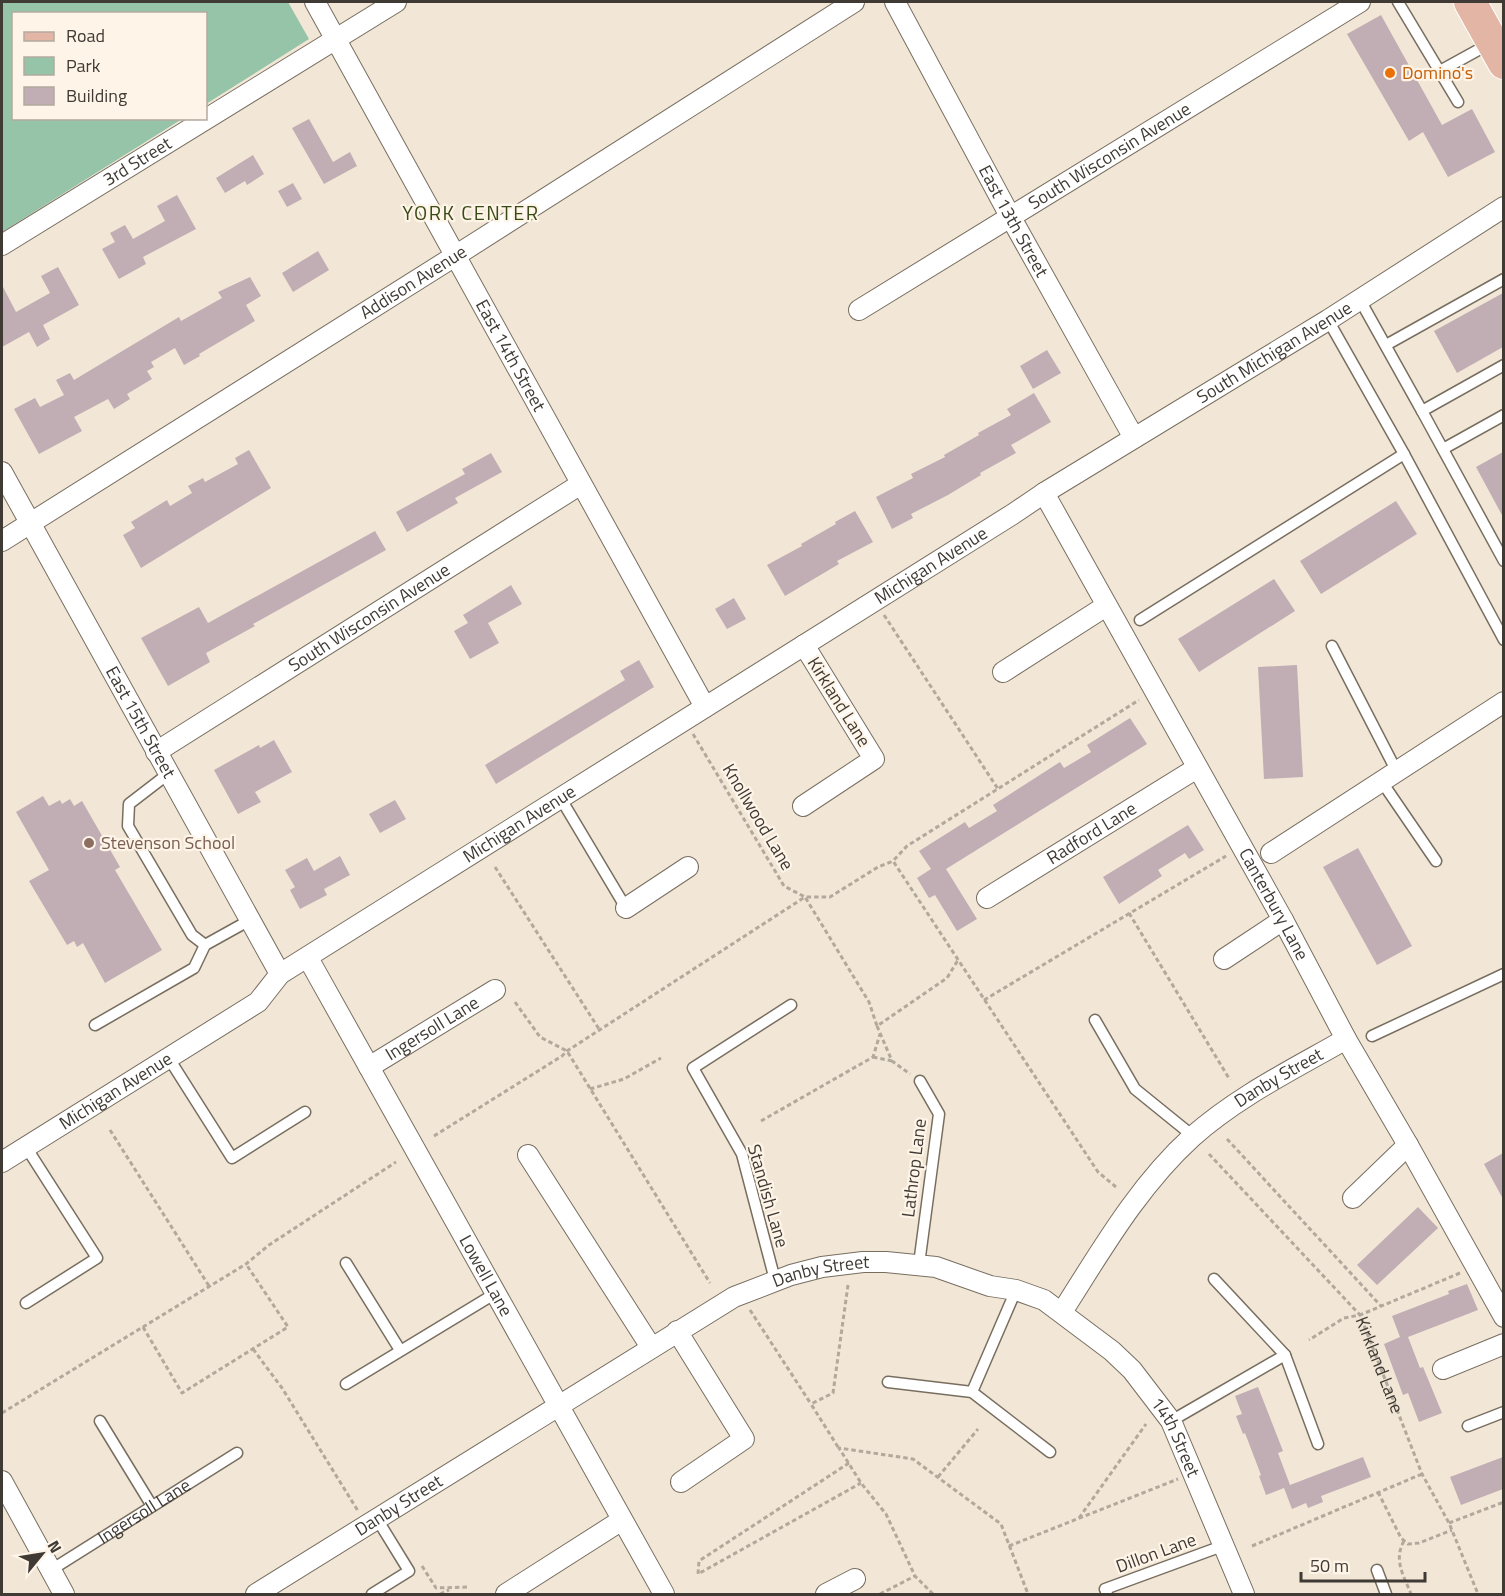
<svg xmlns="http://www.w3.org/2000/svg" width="1505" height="1596" font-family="'Titillium Web',sans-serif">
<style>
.green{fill:#95c4a8}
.building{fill:#c1adb4}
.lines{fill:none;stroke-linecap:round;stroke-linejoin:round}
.lane-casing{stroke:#786e60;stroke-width:13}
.street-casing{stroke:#786e60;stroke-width:22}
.primary-casing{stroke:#fff;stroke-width:34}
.path{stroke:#b2a99c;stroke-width:3;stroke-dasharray:4.5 3;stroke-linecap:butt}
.lane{stroke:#fff;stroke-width:10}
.street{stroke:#fff;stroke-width:20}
.primary{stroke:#e3b5a4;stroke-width:32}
.food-dot{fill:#e8710a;stroke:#fef4e7;stroke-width:2}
.education-dot{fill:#8d6e63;stroke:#fef4e7;stroke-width:2}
.labels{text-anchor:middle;stroke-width:4.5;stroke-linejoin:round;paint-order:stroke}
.food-label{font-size:18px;fill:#c56008;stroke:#fef4e7;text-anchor:start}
.street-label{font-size:18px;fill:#3f3a34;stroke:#fef4e7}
.education-label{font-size:18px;fill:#785e54;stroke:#fef4e7;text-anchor:start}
.neighbourhood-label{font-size:20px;letter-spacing:1.5px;fill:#384a15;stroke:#fef4e7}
</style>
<rect width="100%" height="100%" fill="#f2e7d6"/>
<!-- green -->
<polygon class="green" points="2,2 288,2 309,39 206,104 206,14 14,14 14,118 182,119 2,232"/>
<!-- building -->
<g class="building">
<polygon points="1381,15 1442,125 1472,109 1495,152 1448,177 1423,132 1409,141 1347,34"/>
<polygon points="309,119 333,162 350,152 357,166 324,184 292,128"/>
<polygon points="253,155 264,174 247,185 245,181 225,193 216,178"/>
<polygon points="293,183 302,199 287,207 278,191"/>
<polygon points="177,195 196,229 143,257 146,264 119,279 102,249 115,242 110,233 125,225 133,239 165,221 157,206"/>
<polygon points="318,251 329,270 293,292 282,273"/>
<polygon points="58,267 79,305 43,325 50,339 37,347 29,332 2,347 2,285 16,312 50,293 41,276"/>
<polygon points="250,277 261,296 246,305 255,321 199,354 200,356 184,365 175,348 151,362 154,367 147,371 152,379 127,394 130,399 114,409 108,399 74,417 82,431 39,454 14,409 35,398 40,407 64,395 56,380 70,373 74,380 179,317 181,321 222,298 218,292"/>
<polygon points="1503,293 1503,347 1457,373 1434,331"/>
<polygon points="1047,350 1061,373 1033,389 1020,366"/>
<polygon points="1034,393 1051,422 1011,445 1016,453 980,473 981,475 948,495 911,514 913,518 892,529 876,497 913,478 911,474 945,457 944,455 979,435 978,433 1011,415 1007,409"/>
<polygon points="249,450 271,488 141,568 123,535 135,528 131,522 167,500 170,506 192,493 188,486 203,478 205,482 238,464 235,458"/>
<polygon points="1503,452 1503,517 1476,467"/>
<polygon points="491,453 502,472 455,498 458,503 407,532 396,512 465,474 462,469"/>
<polygon points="1396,501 1417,534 1321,594 1300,561"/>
<polygon points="855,511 873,542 837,561 839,564 785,596 767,565 802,546 801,544 836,524 835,522"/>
<polygon points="375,531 386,550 253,624 255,626 206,653 210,662 168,686 141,638 199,607 208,623"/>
<polygon points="1274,579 1295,611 1199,672 1178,639"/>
<polygon points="511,585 522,604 488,623 499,643 470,659 454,631 468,623 463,615"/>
<polygon points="734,598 746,619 727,629 715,609"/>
<polygon points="639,660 654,687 496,784 485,765 625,680 620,671"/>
<polygon points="1297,665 1303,777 1264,779 1258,667"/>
<polygon points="1130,718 1147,744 946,869 977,919 957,931 935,895 929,898 917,878 931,869 919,851 965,822 969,828 997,811 993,805 1060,762 1064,768 1091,752 1087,745"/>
<polygon points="274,740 292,772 255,792 261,802 238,814 214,770 259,745 260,748"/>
<polygon points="43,796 49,806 60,800 62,804 70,799 74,806 82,801 120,867 115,870 162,950 105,983 83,943 77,947 74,941 67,945 29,881 49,870 16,812"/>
<polygon points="395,800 406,819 380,833 369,814"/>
<polygon points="1188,825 1204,850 1189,859 1185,853 1158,870 1162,876 1119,904 1103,877"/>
<polygon points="1358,848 1412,946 1377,965 1323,867"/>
<polygon points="340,856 350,875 324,889 327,895 300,909 290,890 295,887 285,870 307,858 314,871"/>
<polygon points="1503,1153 1503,1199 1484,1164"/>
<polygon points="1418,1207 1438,1228 1377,1285 1357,1265"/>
<polygon points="1467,1284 1478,1310 1408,1337 1420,1368 1423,1367 1442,1413 1419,1422 1408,1393 1403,1395 1384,1344 1400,1337 1392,1316 1449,1294 1448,1291"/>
<polygon points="1258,1387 1283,1451 1278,1453 1290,1485 1363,1457 1371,1477 1321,1496 1323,1502 1308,1508 1306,1503 1292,1509 1284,1488 1266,1495 1259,1476 1261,1475 1245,1433 1243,1434 1236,1416 1242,1414 1235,1396"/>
<polygon points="1503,1457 1503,1489 1461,1505 1450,1477"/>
</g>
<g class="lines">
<!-- lane casing -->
<g class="lane-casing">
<g id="lane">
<polyline points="1398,2 1458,102"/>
<polyline points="1440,71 1489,44"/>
<polyline points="1360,300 1422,411"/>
<polyline points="1328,320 1404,454 1504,640"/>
<polyline points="1386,345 1504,279"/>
<polyline points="1504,365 1422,411 1504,561"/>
<polyline points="1443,449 1504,415"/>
<polyline points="1140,620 1404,454"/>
<polyline points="1332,646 1397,772"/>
<polyline points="168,774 129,804 128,826 192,935 205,945"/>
<polyline points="1382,782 1436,861"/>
<polyline points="561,799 626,908"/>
<polyline points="1095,1020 1135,1089 1193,1136"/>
<polyline points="95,1025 194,968 205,945 250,920"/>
<polyline points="1372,1036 1504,974"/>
<polyline points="168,1057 232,1158 305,1112"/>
<polyline points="346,1263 400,1350"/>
<polyline points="919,1264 939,1114 920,1081"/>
<polyline points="1214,1279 1285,1355 1318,1444"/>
<polyline points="775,1280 742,1154 693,1068 791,1005"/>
<polyline points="26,1303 97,1258 26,1147"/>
<polyline points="888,1382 972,1392 1050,1452"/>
<polyline points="346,1384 496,1293"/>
<polyline points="972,1392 1016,1290"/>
<polyline points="100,1421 152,1506"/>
<polyline points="1171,1421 1285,1355"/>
<polyline points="1468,1426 1504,1412"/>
<path id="s2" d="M51 1570 237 1453"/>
<polyline points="1377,1570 1386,1594"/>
<polyline points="372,1594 409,1571 377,1519"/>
<polyline points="1107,1594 1105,1589 1225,1545"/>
</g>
</g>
<!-- street casing -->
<g class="street-casing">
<g id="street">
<path id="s3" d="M315 2 705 707"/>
<path id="s4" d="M895 2 1010 216 1134 438"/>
<path id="s5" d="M2 245 396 2"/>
<path id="s6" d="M859 310 1360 2"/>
<path id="s7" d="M2 472 280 974"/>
<path id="s8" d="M1044 493 1283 920 1346 1039 1408 1145 1504 1317"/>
<path id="s9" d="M2 541 455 256 854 2"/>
<polyline points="1003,672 1106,606"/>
<path id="s10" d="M156 752 581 484"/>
<polyline points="803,806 874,759 804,645"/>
<polyline points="1271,853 1504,702"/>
<path id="s11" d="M987 898 1197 768"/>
<polyline points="626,908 688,867"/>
<path id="s12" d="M308 958 664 1594"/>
<polyline points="1224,959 1283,920"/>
<path id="s13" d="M369 1067 495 990"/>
<polyline points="528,1155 651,1347"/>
<path id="s14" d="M2 1162 258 1002 280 974 1013 514 1044 493 1328 320 1504 207"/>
<polyline points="1353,1198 1408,1145"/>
<path id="s15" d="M1062 1312C1101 1251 1138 1186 1192 1137 1238 1096 1294 1069 1346 1039"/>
<polyline points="677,1331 744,1439 681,1482"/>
<polyline points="1443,1369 1504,1344"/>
<polyline points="2,1481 64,1594"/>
<path id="s16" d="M256 1594 734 1297 791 1275 822 1267 863 1262H886L936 1267 990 1286 1016 1290 1044 1300 1112 1351 1132 1370 1171 1421 1244 1594"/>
<polyline points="506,1594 622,1520"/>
<polyline points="826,1594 855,1579"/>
</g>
</g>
<!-- primary casing -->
<g class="primary-casing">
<polyline id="primary" points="1470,2 1504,63"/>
</g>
<!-- path -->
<g class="path">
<polyline points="884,615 998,789"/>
<polyline points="693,734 784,886 805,897 830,897 878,867 893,861"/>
<polyline points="495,867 599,1029"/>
<polyline points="1129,913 1230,1080"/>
<polyline points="984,1000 1226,856"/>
<polyline points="515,1002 540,1037 567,1051 710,1283"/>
<polyline points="877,1026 892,1061 910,1074"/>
<polyline points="873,1057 892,1061"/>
<polyline points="590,1089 624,1079 661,1058"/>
<polyline points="761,1121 873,1057 880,1034"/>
<polyline points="110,1130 209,1286"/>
<polyline points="434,1136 562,1056 567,1051 805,897 869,1002 877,1026 947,978 958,960"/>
<polyline points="1227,1139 1381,1306"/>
<polyline points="1209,1154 1360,1315 1344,1318 1309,1340"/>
<polyline points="1116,1187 1098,1172 893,861 907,846 1139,700"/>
<path id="s1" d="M1460 1273 1360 1315 1422 1474 1449 1523 1478 1594"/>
<polyline points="750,1310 811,1404"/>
<polyline points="143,1327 182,1393 288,1327 246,1264"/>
<polyline points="253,1349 282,1388 358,1511"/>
<polyline points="2,1413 246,1264 269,1245 396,1162"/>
<polyline points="838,1447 811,1404 833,1393 848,1285"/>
<polyline points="849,1463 699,1561 698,1574 861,1483"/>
<polyline points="938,1477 978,1429"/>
<polyline points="1378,1492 1401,1538 1408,1544 1419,1543 1452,1530"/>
<polyline points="1079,1518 1146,1424"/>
<polyline points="1449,1523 1504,1502"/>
<path d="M1404 1541C1393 1560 1404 1576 1411 1594"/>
<polyline points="1009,1546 1178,1479"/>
<polyline points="1252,1546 1422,1474"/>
<polyline points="422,1566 436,1588 467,1587"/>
<polyline points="440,1594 449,1590"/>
<polyline points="880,1594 915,1576"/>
<polyline points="933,1594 915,1576 886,1514 861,1483 839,1448 913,1459 1001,1524 1028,1594"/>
</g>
<!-- lane -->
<use href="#lane" class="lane"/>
<!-- street -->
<use href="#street" class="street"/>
<!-- primary -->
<use href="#primary" class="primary"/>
</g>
<!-- markers -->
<circle class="food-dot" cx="1390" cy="73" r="6"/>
<circle class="education-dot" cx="89" cy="843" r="6"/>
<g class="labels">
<!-- food labels -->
<g class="food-label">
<text x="1402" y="79">Domino's</text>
</g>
<!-- street labels -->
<g class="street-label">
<text dy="6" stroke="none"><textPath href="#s6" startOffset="294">South Wisconsin Avenue</textPath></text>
<text dy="6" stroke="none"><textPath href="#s5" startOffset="159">3rd Street</textPath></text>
<text dy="6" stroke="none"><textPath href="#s4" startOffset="249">East 13th Street</textPath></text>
<text dy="6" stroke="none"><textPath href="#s9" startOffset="486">Addison Avenue</textPath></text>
<text dy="6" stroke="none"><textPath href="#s14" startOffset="1510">South Michigan Avenue</textPath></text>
<text dy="6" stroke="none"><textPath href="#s3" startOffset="404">East 14th Street</textPath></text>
<text dy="6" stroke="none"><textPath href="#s14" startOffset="1106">Michigan Avenue</textPath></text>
<text dy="6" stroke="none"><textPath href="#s10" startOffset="252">South Wisconsin Avenue</textPath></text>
<text transform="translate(839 702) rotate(58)" y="6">Kirkland Lane</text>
<text dy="6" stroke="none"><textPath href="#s7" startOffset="286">East 15th Street</textPath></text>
<text transform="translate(758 817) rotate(59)" y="6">Knollwood Lane</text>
<text dy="6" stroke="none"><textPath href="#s14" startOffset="620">Michigan Avenue</textPath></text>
<text dy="6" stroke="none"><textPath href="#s11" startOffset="123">Radford Lane</textPath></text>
<text dy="6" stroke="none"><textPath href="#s8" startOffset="471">Canterbury Lane</textPath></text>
<text dy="6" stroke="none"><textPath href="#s13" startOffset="74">Ingersoll Lane</textPath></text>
<text dy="6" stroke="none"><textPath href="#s15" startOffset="324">Danby Street</textPath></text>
<text dy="6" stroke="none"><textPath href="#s14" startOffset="134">Michigan Avenue</textPath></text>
<text transform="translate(914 1168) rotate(-83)" y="6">Lathrop Lane</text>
<text transform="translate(768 1196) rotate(74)" y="6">Standish Lane</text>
<text dy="6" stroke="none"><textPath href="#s16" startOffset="654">Danby Street</textPath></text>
<text dy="6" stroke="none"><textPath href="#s12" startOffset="364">Lowell Lane</textPath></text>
<text dy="6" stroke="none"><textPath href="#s1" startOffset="162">Kirkland Lane</textPath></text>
<text dy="6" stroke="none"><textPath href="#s16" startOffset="1077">14th Street</textPath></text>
<text dy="6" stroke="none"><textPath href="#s16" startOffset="168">Danby Street</textPath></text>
<text dy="6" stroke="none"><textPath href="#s2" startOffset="110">Ingersoll Lane</textPath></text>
<text transform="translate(1156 1553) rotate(-20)" y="6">Dillon Lane</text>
</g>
<!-- education labels -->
<g class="education-label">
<text x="101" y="849">Stevenson School</text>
</g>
<!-- neighbourhood labels -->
<g class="neighbourhood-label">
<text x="471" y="220">YORK CENTER</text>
</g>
</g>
<!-- border -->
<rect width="1505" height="1596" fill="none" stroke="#3f3a34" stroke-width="6"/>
<!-- legend -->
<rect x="12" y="12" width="195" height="108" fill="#fef4e7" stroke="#b2aa9f" stroke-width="1.5"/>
<rect x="24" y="32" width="30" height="9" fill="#e3b5a4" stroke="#b2aa9f" stroke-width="1.5"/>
<text x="66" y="42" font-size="18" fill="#3f3a34">Road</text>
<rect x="24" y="57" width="30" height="18" fill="#95c4a8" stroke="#b2aa9f" stroke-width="1.5"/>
<text x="66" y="72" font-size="18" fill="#3f3a34">Park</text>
<rect x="24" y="87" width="30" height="18" fill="#c1adb4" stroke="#b2aa9f" stroke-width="1.5"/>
<text x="66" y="102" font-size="18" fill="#3f3a34">Building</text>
<!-- north arrow -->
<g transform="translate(42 1554) rotate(60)" stroke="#fef4e7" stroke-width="4.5" paint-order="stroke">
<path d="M0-4.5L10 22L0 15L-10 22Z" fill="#3f3a34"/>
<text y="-9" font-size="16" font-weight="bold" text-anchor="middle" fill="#3f3a34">N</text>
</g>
<!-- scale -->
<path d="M1301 1572v9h124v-9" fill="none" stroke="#3f3a34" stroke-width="3"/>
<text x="1310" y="1572" font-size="18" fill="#3f3a34" stroke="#fef4e7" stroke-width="4.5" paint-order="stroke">50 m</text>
</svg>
